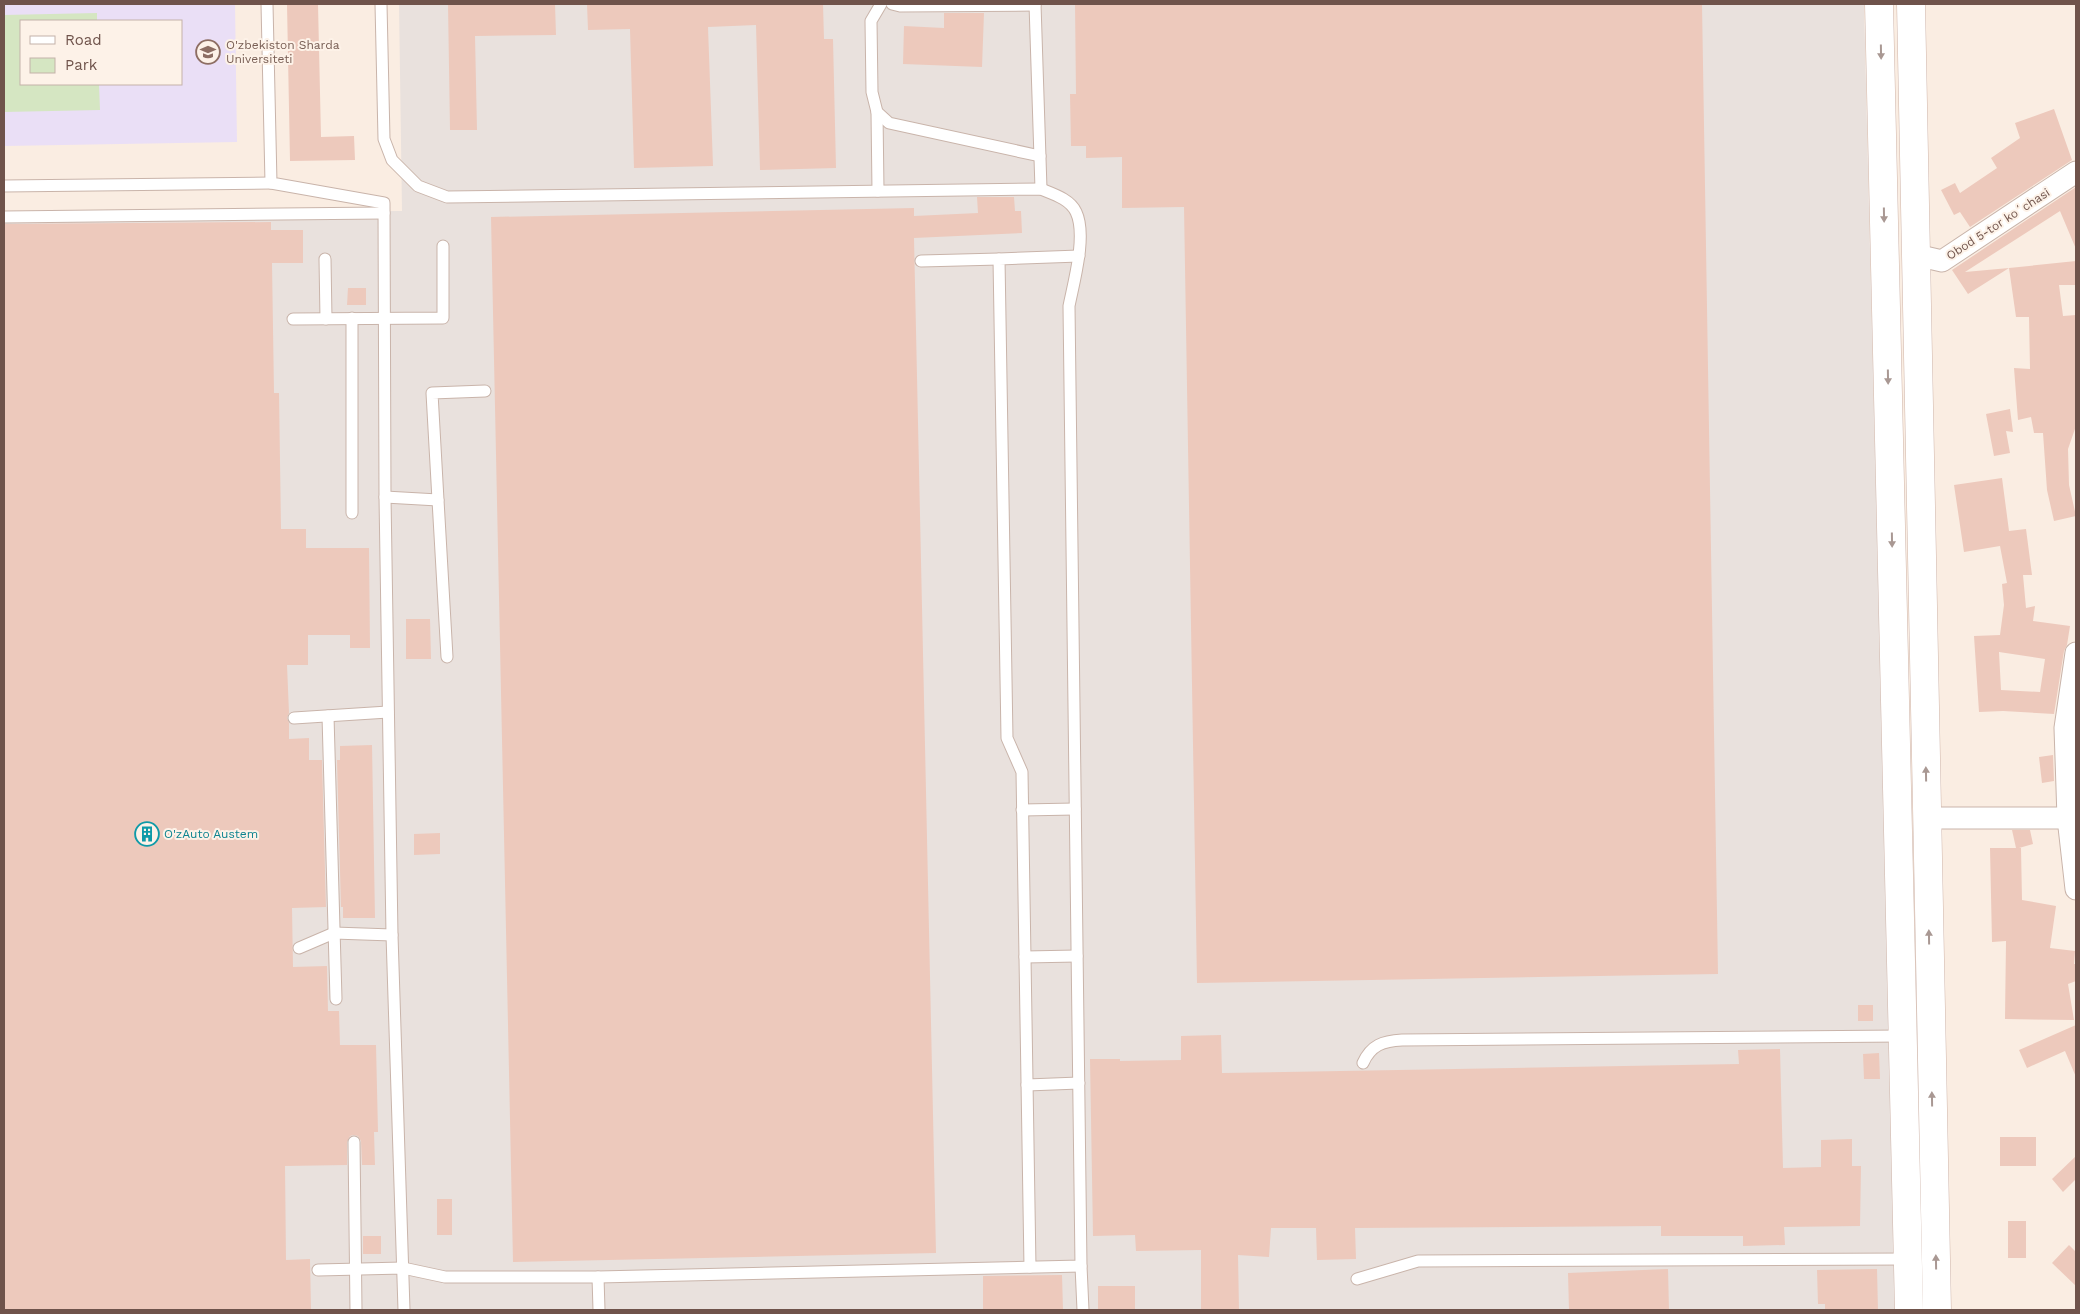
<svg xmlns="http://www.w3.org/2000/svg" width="2080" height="1314" font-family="'Work Sans',sans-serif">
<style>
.industrial{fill:#e9e1dd}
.education{fill:#eadff6;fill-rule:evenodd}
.green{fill:#d5e6c2}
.building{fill:#edc9bc;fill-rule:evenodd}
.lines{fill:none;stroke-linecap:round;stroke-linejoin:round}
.service-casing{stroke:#c9b4aa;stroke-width:13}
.minor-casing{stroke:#c9b4aa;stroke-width:23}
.secondary-casing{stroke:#cfb5aa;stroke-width:29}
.service{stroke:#fff;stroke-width:11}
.minor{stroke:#fff;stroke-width:21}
.secondary{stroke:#fff;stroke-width:28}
.oneway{fill:#a99893}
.labels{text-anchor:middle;stroke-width:4;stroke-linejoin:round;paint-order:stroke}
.education-label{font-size:12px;fill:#785e54;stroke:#fdf2e8;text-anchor:start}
.street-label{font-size:12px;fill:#6f534b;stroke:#fdf2e8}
.culture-label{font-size:12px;fill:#0d838f;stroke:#fdf2e8;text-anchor:start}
</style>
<rect width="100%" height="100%" fill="#faede2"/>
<!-- industrial -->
<polygon class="industrial" points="399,4 1864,4 1896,1310 4,1310 4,214 402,211"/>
<!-- education -->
<path class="education" d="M4 4H235L237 142 4 146ZM21 21H181V84H21Z"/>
<!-- green -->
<polygon class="green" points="97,13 97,21 21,21 21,84 99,84 100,110 4,112 4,15"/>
<!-- building -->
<g class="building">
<polygon points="287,4 318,4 321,137 354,136 355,160 290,161"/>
<polygon points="448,4 555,4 556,35 475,36 477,130 450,130"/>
<polygon points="587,4 823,4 824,39 833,39 836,168 760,170 756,25 708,27 713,166 634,168 630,29 588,30"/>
<polygon points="1075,4 1702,4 1718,974 1197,983 1184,207 1122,208 1122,157 1086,158 1086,146 1071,146 1070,94 1076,94"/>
<polygon points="944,13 984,13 982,67 903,64 904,26 944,28"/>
<polygon points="2054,109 2072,160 1970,227 1960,212 1954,215 1941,190 1955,183 1960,193 1997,168 1991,158 2020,138 2015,123"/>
<polygon points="2076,187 2076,249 2060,211 1965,272 2009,268 1968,294 1952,270"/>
<polygon points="977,197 1014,197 1015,211 1021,211 1022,233 914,238 936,1253 513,1262 491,217 914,208 914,216 978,213"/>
<polygon points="271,222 271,230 303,230 303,263 272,263 274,393 279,393 281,529 306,529 306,548 369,548 370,648 350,648 350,635 308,635 308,665 287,665 289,713 287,718 289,723 289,739 309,738 309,760 322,760 326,907 292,908 293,967 327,966 328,1011 339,1011 340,1045 376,1045 378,1132 374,1132 375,1165 362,1165 361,1141 358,1136 353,1135 350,1136 347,1142 347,1165 285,1166 286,1260 310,1259 311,1310 4,1310 4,224"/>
<polygon points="2076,261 2076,285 2059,285 2063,316 2076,315 2076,426 2068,449 2069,485 2076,516 2054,521 2047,490 2043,433 2034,433 2031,417 2018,420 2014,368 2030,369 2029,317 2016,317 2009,268"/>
<polygon points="348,288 366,288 366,305 347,305"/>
<polygon points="2010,409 2013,432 2006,431 2010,453 1994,456 1986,414"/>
<path d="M2002 478 2009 531 2026 529 2032 575H2023L2026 608 2035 606 2033 621 2070 626 2067 645 2064 651 2054 714 2003 711 1979 712 1974 636 2000 635 2004 605 2002 584 2007 583 2000 546 1964 552 1954 485ZM1999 652 2045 659 2040 692 2001 690Z"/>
<polygon points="406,619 430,619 431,659 406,659"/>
<polygon points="372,745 375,918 343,918 343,907 341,907 337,760 340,760 340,746"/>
<polygon points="2053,755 2054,781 2042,783 2039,757"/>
<polygon points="2012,830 2030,830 2033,844 2019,848 2021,848 2022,900 2056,906 2050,948 2075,951 2074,964 2076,964 2076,981 2068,984 2074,1020 2005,1019 2006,941 1992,942 1990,848 2016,848"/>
<polygon points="440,833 440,854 414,855 414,834"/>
<rect x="1858" y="1005" width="15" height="16"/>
<polygon points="2076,1025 2076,1077 2065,1051 2027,1068 2019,1050"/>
<polygon points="1221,1035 1222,1073 1739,1064 1738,1050 1780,1049 1783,1168 1821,1167 1821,1140 1852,1139 1852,1166 1861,1166 1860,1226 1784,1227 1785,1245 1743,1246 1743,1236 1661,1236 1661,1226 1355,1228 1356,1259 1317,1260 1316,1228 1271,1228 1269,1257 1238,1255 1239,1310 1201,1310 1201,1250 1136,1251 1135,1235 1093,1236 1090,1059 1120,1059 1120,1061 1181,1060 1181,1036"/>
<polygon points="1879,1053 1880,1079 1864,1079 1863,1054"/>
<rect x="2000" y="1137" width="36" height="29"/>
<polygon points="2076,1156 2076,1179 2063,1192 2052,1179"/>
<rect x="437" y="1199" width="15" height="36"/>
<rect x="2008" y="1221" width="18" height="37"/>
<rect x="363" y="1236" width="18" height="18"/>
<polygon points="2069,1245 2076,1252 2076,1286 2052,1263"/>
<polygon points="1668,1269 1669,1310 1569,1310 1568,1273"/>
<polygon points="1877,1269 1878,1310 1825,1310 1825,1304 1818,1304 1817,1270"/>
<polygon points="1062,1275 1063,1310 983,1310 983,1276"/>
<rect x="1098" y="1286" width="37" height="24"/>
</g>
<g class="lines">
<!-- service casing -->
<g class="service-casing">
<g id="service">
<polyline points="267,4 271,183 384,203 385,497 392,935 404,1310"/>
<polyline points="881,4 871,21 872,92 877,112 889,123 1040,156"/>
<polyline points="892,4 900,6 1035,5"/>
<polyline points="1035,4 1041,189"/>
<polyline points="877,112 878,191"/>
<polyline points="4,186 271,183"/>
<polyline points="4,217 384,213"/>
<polyline points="325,259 326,319"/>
<polyline points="921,261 999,259"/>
<polyline points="352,318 352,513"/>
<polyline points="293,319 443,318 443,246"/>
<polyline points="385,497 438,500 432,393 485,391"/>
<polyline points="438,500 447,657"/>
<polyline points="328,716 336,999"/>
<polyline points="294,718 388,712"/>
<polyline points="1022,810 1075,809"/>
<polyline points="299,948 334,933 392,935"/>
<polyline points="1025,957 1077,956"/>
<path d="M1363 1063C1371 1045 1383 1041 1402 1040L1903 1036"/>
<polyline points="1027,1085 1079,1083"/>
<polyline points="354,1142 356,1310"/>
<polyline points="1081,1266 1083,1310"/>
<polyline points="1030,1267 1022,772 1007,738 999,259 1079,256"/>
<path d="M318 1270 403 1268 445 1277H598L1081 1266 1069 306C1074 281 1087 235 1076 212 1070 199 1053 194 1041 189L447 197 418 186 392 160 384 139 381 4"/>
<polyline points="598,1277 599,1310"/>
<polyline points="1357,1279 1418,1261 1908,1259"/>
</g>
</g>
<!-- minor casing -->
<g class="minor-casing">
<g id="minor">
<polyline points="1916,255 1942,261 2076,172"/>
<polyline points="2076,653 2065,728 2068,818 2076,889"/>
<polyline points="1927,818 2068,818"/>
</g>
</g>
<!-- secondary casing -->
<g class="secondary-casing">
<g id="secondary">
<polyline points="1879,4 1909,1310"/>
<polyline points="1911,4 1937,1310"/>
</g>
</g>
<!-- service -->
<use href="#service" class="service"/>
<!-- minor -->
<use href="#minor" class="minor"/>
<!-- secondary -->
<use href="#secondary" class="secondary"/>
</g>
<!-- one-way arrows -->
<defs><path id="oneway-solid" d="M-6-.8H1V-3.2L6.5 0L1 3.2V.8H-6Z" transform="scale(1.25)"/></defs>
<g class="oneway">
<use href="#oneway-solid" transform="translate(1881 52) rotate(89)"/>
<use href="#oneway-solid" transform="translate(1884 215) rotate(89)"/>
<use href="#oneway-solid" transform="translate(1888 377) rotate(89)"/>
<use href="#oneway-solid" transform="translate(1892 540) rotate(89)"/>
<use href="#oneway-solid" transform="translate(1926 774) rotate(-91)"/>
<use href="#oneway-solid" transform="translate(1929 937) rotate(-91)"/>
<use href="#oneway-solid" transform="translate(1932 1099) rotate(-91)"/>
<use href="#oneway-solid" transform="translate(1936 1262) rotate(-91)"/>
</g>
<!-- icons -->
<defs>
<g id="university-ring" transform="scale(1.25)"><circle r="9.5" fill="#fdf2e8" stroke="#8d6e63" stroke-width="1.5"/><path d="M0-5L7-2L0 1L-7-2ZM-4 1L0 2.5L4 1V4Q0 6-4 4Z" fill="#8d6e63"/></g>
<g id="building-ring" transform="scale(1.25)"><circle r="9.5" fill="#fdf2e8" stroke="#0f9aa8" stroke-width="1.5"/><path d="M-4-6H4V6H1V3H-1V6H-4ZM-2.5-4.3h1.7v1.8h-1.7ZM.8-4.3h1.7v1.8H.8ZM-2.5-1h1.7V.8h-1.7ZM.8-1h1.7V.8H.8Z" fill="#0f9aa8"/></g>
</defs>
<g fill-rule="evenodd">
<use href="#university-ring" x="208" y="52"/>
<use href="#building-ring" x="147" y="834"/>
</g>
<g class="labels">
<!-- education labels -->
<g class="education-label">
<text x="226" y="49">O'zbekiston Sharda<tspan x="226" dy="14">Universiteti</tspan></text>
</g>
<!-- street labels -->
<g class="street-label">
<text transform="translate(1998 224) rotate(-33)" y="4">Obod 5-tor koʻchasi</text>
</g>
<!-- culture labels -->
<g class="culture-label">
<text x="164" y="838">O'zAuto Austem</text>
</g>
</g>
<!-- border -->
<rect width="2080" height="1314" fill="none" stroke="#6f534b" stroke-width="10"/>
<!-- legend -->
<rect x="20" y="20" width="162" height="65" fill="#fdf2e8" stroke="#c4b2a9"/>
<rect x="30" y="36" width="25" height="8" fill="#ffffff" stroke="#c4b2a9"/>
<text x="65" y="45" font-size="15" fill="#6f534b">Road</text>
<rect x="30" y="58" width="25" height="15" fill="#d5e6c2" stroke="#c4b2a9"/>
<text x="65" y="70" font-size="15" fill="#6f534b">Park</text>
</svg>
